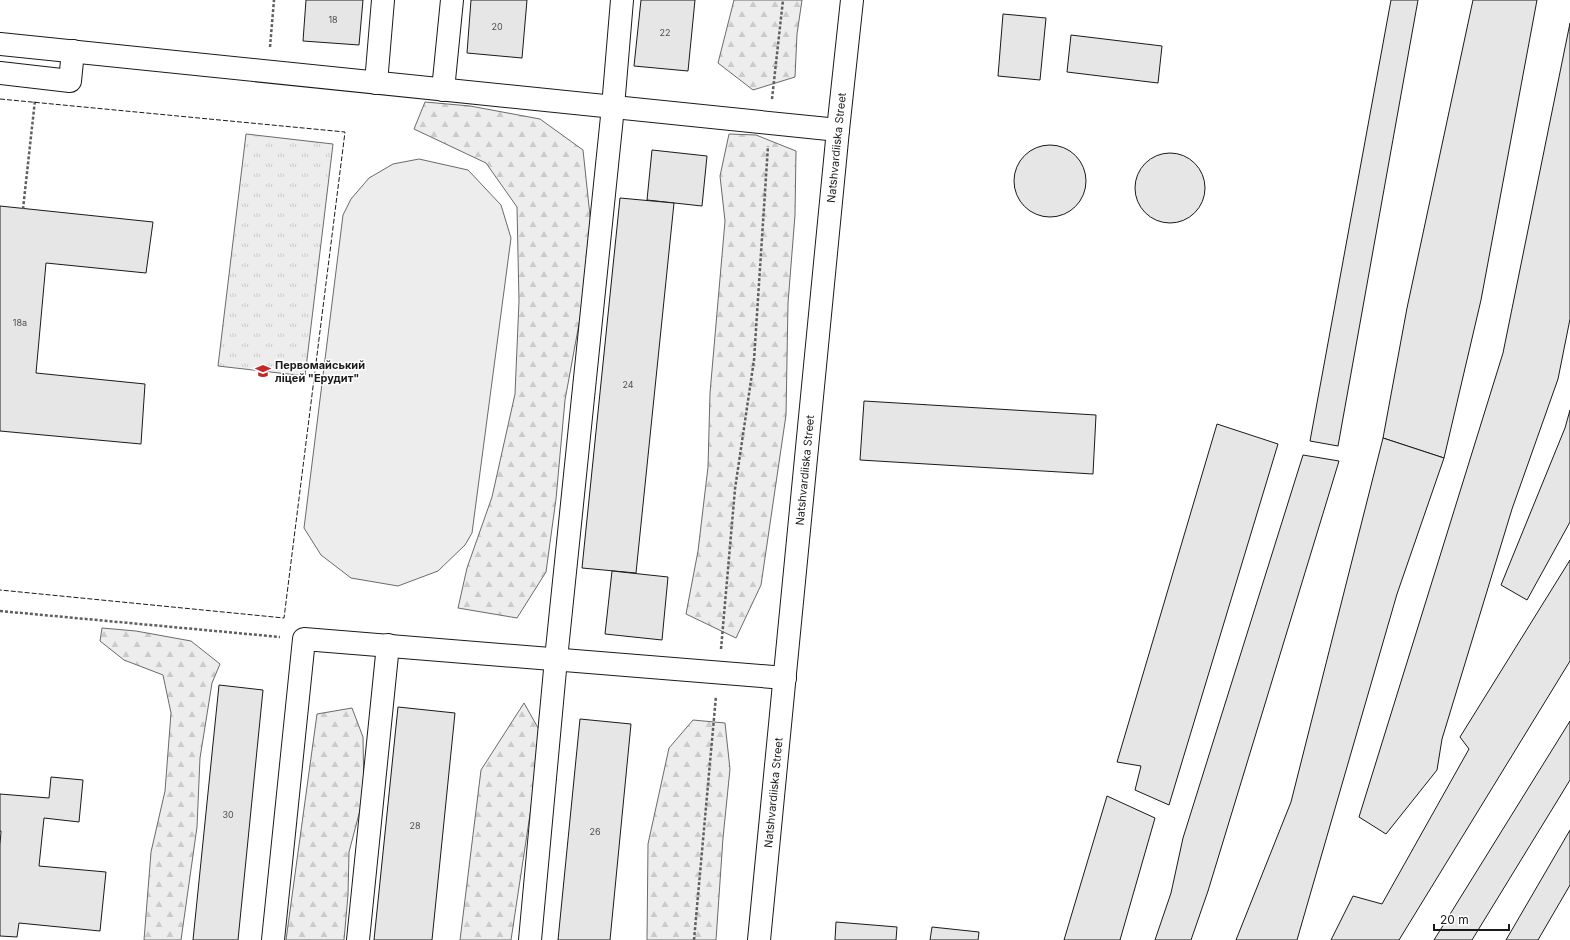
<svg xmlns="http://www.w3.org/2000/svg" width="1570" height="940" font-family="Inter,sans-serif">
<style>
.forest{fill:url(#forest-firs);stroke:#6a6a6a}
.park{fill:url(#park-tufts);stroke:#6a6a6a}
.built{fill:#ededed;stroke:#6a6a6a}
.building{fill:#e6e6e6;stroke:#1a1a1a}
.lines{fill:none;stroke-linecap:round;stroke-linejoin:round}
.minor-casing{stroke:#1a1a1a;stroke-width:24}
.path{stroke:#5f5f5f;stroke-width:2.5;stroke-dasharray:3 2;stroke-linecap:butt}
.minor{stroke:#fff;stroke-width:22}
.fence{stroke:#1a1a1a;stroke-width:1;stroke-dasharray:5 2;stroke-linecap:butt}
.labels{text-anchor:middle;stroke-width:3;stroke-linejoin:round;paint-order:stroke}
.number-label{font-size:9px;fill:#4d4d4d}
.street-label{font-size:11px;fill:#1a1a1a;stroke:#fff}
.poi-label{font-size:11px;font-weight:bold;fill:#1a1a1a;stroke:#fff;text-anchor:start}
</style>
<defs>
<pattern id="forest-firs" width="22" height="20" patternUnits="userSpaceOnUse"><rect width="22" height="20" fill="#ededed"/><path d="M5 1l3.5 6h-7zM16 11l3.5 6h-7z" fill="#cbcbcb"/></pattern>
<pattern id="park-tufts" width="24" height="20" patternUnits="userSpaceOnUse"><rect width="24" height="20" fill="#ededed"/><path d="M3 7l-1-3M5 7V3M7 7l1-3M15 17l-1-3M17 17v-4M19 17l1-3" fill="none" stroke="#cbcbcb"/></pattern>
</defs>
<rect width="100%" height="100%" fill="#fff"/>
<!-- forest -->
<g class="forest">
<polygon points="734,0 802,0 797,34 795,77 753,90 718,63"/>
<polygon points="425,102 470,106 540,119 583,150 591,225 583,302 565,400 556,499 546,572 517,618 458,608 467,568 492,497 515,394 519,301 517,207 486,163 414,129"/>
<polygon points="729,134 756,135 796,151 795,215 788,303 786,415 761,585 736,638 686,614 698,551 708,467 710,393 725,221 720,176"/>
<polygon points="102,628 136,631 191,641 220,664 212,683 200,758 197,827 181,940 144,940 151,852 165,791 171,713 163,675 124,660 100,641"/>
<polygon points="524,703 542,735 511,940 460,940 481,770"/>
<polygon points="352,708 363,737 364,795 349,852 348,895 344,940 286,940 317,714"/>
<polygon points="693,720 725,723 730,769 723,838 716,940 647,940 648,844 669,748"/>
</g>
<!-- park -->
<polygon class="park" points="246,134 333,144 305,376 218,366"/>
<!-- built -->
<polygon class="built" points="419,159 468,170 501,205 511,238 472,533 465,545 438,571 398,586 351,578 321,555 304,528 343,215 351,199 369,178 393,164"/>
<!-- building -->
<g class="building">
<polygon points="306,0 363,0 359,45 303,41"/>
<polygon points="471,0 527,0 522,58 467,53"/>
<polygon points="641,0 695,0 688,71 634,66"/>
<polygon points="1391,0 1418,0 1338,446 1310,441"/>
<polygon points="1473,0 1537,0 1481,300 1444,458 1383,438 1407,308"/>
<polygon points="1003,14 1046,18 1040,80 998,76"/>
<polygon points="1570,23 1570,319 1558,379 1512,509 1442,739 1437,770 1386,834 1359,817 1503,353"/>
<polygon points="1071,35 1162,46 1158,83 1067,72"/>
<circle cx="1050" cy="181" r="36"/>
<polygon points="652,150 707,156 702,206 647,200"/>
<circle cx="1170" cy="188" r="35"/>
<polygon points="620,198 674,203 636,573 582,568"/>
<polygon points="0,206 153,222 146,273 46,263 36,373 145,384 141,444 0,431"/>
<polygon points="864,401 1096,415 1093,474 860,460"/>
<polygon points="1570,410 1570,522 1527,600 1501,585 1565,428"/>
<polygon points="1217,424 1278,444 1169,805 1135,790 1141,766 1117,762"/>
<polygon points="1383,438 1444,458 1397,594 1297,940 1236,940 1291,802"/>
<polygon points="1303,455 1339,461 1208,891 1191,940 1155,940 1171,893 1183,838"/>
<polygon points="1570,560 1570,661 1399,940 1331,940 1353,896 1382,904 1469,749 1460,737"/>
<polygon points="612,571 668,577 662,640 605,634"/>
<polygon points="219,685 263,690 238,940 193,940"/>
<polygon points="398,707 455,713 432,940 374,940"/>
<polygon points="580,719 631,724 610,940 558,940"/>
<polygon points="1570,721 1570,780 1472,940 1434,940"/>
<polygon points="51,777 83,780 79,822 44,818 39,866 106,872 100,931 19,923 17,937 0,936 0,845 1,831 0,831 0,794 49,798"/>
<polygon points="1107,796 1155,818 1120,940 1064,940"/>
<polygon points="1570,830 1570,885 1538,940 1506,940"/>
<polygon points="836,922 897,927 896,940 835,940"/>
<polygon points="932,927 979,932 978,940 930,940"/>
</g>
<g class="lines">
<!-- minor casing -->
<g class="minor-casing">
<g id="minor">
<polyline points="0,44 838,130"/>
<polyline points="0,73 70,81 73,51"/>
<polyline points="376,83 383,0"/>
<polyline points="443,90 452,0"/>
<polyline points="273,940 304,639 785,678"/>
<polyline points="358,940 388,645"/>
<polyline points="530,940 556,659 613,107 622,0"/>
<path id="s1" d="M759 940 838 130 852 0"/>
</g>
</g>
<!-- path -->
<g class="path">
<polyline points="270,47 274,0"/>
<polyline points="772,99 783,0"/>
<polyline points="23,209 35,100"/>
<polyline points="0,611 280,637"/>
<polyline points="721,649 735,489 754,360 768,146"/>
<polyline points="694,940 716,696"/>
</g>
<!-- minor -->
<use href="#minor" class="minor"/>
<!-- fence -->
<polyline class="fence" points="0,99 345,132 284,618 0,590"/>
</g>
<!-- icons -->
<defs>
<g id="school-bare" transform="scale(1.2)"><path d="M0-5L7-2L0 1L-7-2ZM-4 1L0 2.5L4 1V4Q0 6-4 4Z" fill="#c62828" stroke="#fff" stroke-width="2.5" paint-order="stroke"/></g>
</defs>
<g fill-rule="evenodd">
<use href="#school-bare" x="263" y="371"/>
</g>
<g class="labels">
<!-- number labels -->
<g class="number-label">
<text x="333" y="23">18</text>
<text x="497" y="30">20</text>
<text x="665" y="36">22</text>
<text x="20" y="326">18а</text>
<text x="628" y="388">24</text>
<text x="228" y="818">30</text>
<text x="415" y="829">28</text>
<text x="595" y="835">26</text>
</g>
<!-- street labels -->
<g class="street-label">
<text dy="4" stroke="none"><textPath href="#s1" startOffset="796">Natshvardiiska Street</textPath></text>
<text dy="4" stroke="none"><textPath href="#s1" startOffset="472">Natshvardiiska Street</textPath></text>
<text dy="4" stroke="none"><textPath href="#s1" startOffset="148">Natshvardiiska Street</textPath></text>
</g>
<!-- poi labels -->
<g class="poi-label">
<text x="275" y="369">Первомайський<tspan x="275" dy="13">ліцей "Ерудит"</tspan></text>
</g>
</g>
<!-- scale -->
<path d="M1434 924v6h75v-6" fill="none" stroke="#1a1a1a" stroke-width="2"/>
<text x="1440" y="924" font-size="12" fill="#1a1a1a" stroke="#ffffff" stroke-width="3" paint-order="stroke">20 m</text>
</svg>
